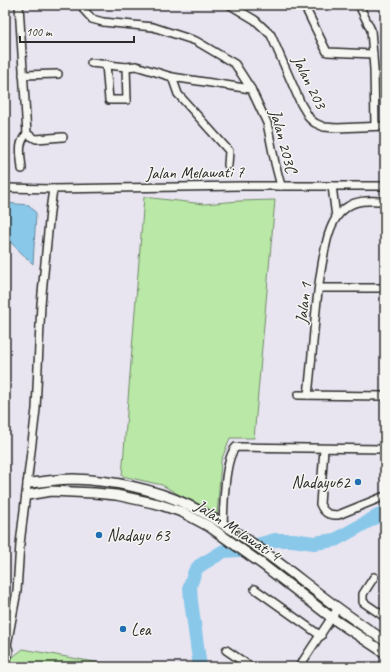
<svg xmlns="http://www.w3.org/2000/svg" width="390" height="672" font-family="Caveat,sans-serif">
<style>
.green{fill:#b9e8a7;stroke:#728a69}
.water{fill:#8ac8ea;stroke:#64899e}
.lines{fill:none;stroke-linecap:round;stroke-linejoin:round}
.river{stroke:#8ac8ea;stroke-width:14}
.minor-casing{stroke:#2b2b2b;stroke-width:10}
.tertiary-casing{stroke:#2b2b2b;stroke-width:12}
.minor{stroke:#f6f6f2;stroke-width:7}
.tertiary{stroke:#f6f6f2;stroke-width:9}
.poi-dot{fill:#1f6fb2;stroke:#f6f6f2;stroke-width:1.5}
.labels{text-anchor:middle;stroke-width:3;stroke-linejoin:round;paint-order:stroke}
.street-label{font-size:17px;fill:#2b2b2b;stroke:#f6f6f2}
.poi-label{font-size:17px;fill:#2b2b2b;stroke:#f6f6f2;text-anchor:start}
</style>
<rect width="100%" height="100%" fill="#e8e4f0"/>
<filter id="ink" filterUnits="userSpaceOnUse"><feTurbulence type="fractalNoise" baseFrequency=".025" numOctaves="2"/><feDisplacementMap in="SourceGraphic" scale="8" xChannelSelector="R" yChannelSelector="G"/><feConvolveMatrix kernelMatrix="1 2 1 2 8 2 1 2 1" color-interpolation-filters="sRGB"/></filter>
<g filter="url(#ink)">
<!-- green -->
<g class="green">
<polygon points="144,197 204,204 239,201 275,200 254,438 230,438 221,461 217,516 162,485 122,476"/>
<polygon points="23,649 111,665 110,667 5,667 5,663"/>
</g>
<!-- water -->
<polygon class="water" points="5,203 29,205 36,213 33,264 5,237"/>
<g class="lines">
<!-- river -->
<polyline class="river" points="200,667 191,601 190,586 195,571 199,566 224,551 239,550 275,540 293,540 314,543 335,540 385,512"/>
<!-- minor casing -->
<g class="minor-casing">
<g id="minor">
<polyline points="19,5 27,134"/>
<polyline points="84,5 84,10 92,19 103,22 153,27 196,41 235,64 251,89 267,123 275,163 281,186"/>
<polyline points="230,5 255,20 271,35 301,104 310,119 315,123 324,127 337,128 385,126"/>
<polyline points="304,5 327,52 373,54"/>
<polyline points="359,5 371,30 374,69 375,126"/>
<polyline points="91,63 126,67 136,66 172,77 251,89"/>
<polyline points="106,64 109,100 127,100 126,67"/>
<polyline points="23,75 58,74"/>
<polyline points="172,77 178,94 229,151 228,165"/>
<polyline points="27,134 36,139 63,137"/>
<path d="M22 169C21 156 17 143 27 134"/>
<polyline points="332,186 336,217"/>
<polyline points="5,188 53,189 241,186 385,186"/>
<polyline points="319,288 385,288"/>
<polyline points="298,395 385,396"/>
<path d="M308 395C314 344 315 290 327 240 330 228 336 214 347 207 358 199 372 201 385 201"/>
<path d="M324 449 320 504C324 513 328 515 338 515L385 496"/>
<path d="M223 524C224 506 224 459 236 447L385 449"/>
<polyline points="374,577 363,594 363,602 385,617"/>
<polyline points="255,589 321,636"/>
<path d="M5 644C10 648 10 655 5 660"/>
<polyline points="7,645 17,591 20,544 36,409 41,304 50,211 53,189"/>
<polyline points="226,650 251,667"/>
<polyline points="299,667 338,608"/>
</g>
</g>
<!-- tertiary casing -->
<g class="tertiary-casing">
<g id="tertiary">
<path d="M28 483C43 482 58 479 73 479 110 480 155 489 188 505 243 531 289 572 338 608 353 619 369 630 385 641"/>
<polyline points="27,495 51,491 94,493 116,495 158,504 182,512 210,527 262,564 332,618 385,653"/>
</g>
</g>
<!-- minor -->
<use href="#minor" class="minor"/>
<!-- tertiary -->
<use href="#tertiary" class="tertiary"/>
</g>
</g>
<!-- markers -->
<g class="poi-dot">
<circle cx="358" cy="482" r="4"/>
<circle cx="99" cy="535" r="4"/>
<circle cx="123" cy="629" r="4"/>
</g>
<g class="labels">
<!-- street labels -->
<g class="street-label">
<text transform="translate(310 82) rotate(64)" y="6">Jalan 203</text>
<text transform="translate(284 141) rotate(75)" y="6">Jalan 203C</text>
<text transform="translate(195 172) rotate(-1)" y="6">Jalan Melawati 7</text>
<text transform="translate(303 303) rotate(-83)" y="6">Jalan 1</text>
<text transform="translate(238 530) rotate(33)" y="6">Jalan Melawati 4</text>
</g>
<!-- poi labels -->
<g class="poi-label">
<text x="350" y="488" text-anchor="end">Nadayu62</text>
<text x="107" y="541">Nadayu 63</text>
<text x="131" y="635">Lea</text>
</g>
</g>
<!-- margin -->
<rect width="390" height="672" fill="none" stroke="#f6f6f2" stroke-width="20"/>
<rect x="10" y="10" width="370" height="652" fill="none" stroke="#2b2b2b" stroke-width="1.5" filter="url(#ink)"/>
<!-- scale -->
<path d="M20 36v6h114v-6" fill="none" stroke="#2b2b2b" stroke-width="2"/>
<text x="26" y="36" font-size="12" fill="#2b2b2b" stroke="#f6f6f2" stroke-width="3" paint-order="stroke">100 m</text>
</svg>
